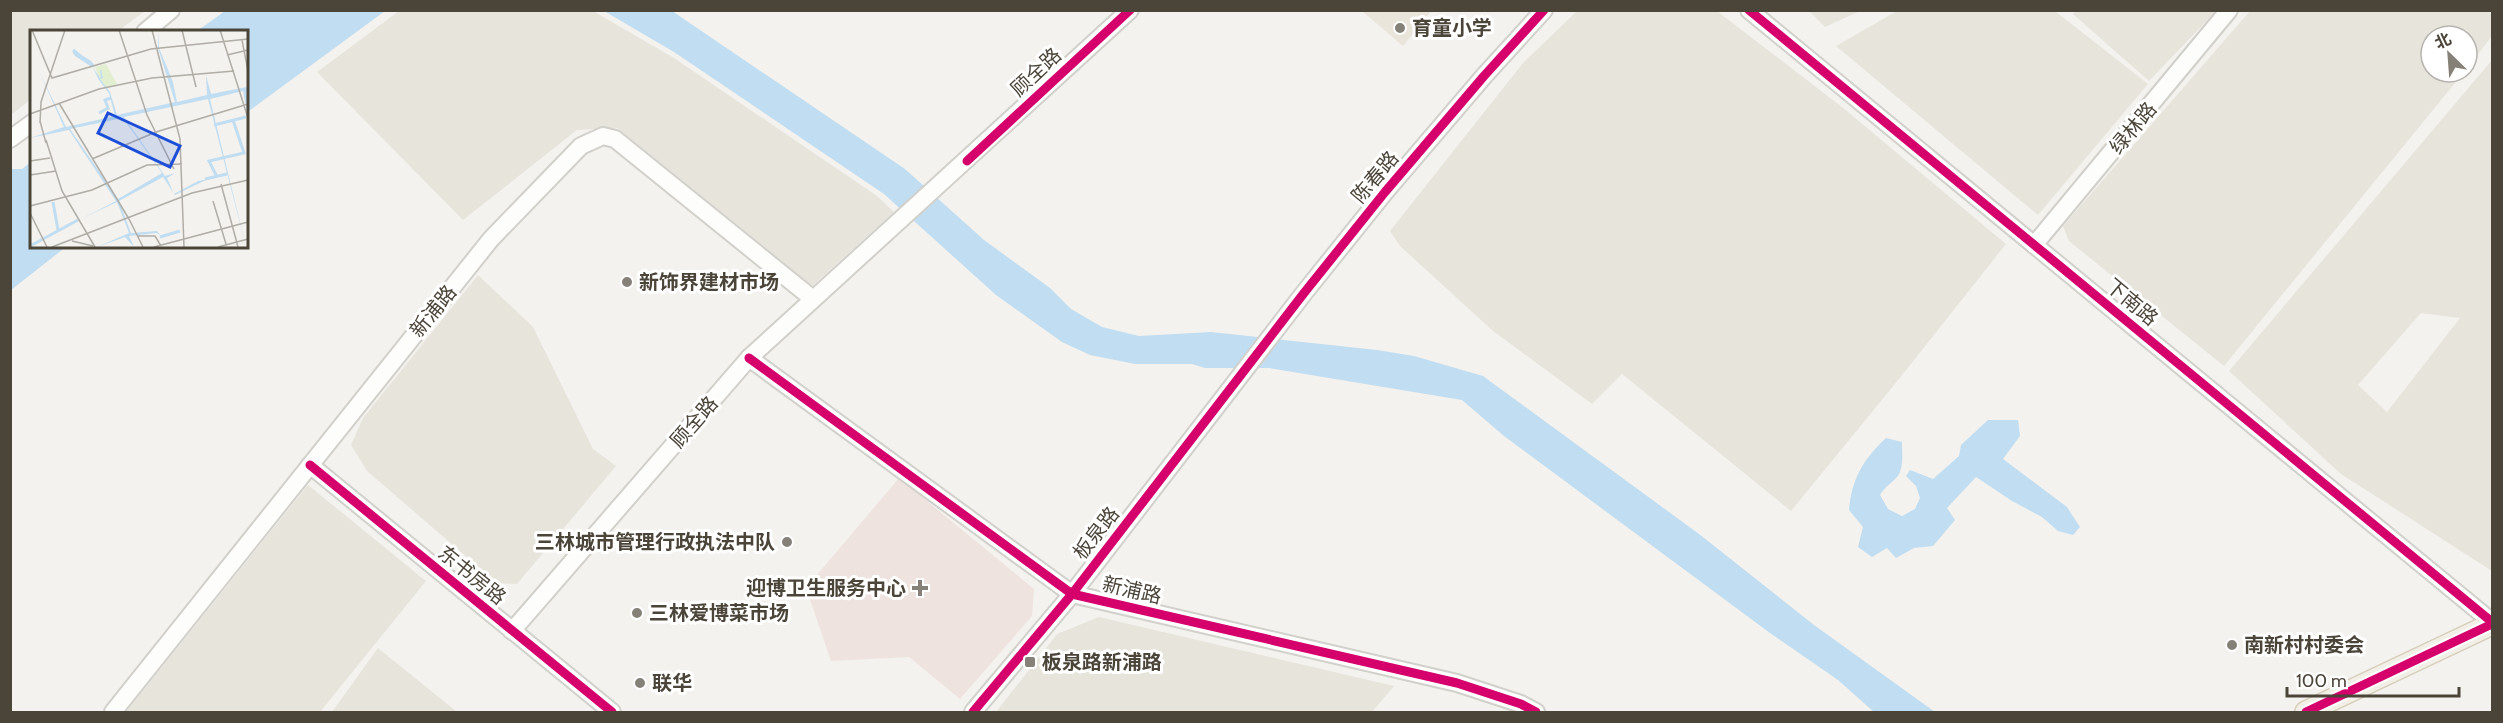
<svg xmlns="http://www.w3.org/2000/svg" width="2503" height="723" font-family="Cabin,'Noto Sans SC',sans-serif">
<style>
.residential{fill:#e7e4dc;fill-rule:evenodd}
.education{fill:#eae5da}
.medical{fill:#eee3df}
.water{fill:#c0ddf1}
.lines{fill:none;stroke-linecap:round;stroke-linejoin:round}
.minor-casing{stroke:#d2d0cb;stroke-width:20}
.major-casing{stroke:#d6cebb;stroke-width:24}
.minor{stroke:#fdfdfc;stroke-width:16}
.major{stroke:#f2efe6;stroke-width:21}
.cycleway-casing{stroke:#fff;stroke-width:13}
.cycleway{stroke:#d6006c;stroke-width:9}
.poi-dot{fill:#868178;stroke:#fff;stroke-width:2}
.labels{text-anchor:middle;stroke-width:6;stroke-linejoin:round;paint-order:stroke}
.poi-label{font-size:20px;font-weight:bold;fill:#4b4439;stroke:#fff;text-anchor:start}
.street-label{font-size:20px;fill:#4b4439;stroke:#fff}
.inset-river{fill:none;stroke:#c0ddf1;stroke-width:3}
.inset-road{fill:none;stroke:#b0aca6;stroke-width:1.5}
.view{fill:#1d4ed8;fill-opacity:0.15;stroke:#1d4ed8;stroke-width:3}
.inset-edge{fill:none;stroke:#4b4439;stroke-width:3}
</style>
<rect width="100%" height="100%" fill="#f4f2ee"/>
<!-- residential -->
<g class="residential">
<polygon points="11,10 145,10 145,11 118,31 32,32 31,99 11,115"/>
<polygon points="399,11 593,11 674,58 877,196 894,212 812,286 617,128 577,130 463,220 317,72"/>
<polygon points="1717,11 1842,107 2006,244 1899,379 1791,511 1622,374 1592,404 1493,331 1400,246 1390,231 1523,63 1577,11"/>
<polygon points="1809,11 1860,11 1825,27"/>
<polygon points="1897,11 2055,11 2148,84 2038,215 1836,46"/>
<polygon points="2076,11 2076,10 2216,11 2149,81 2073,14"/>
<polygon points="2489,11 2492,16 2492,36 2467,68 2467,36 2431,36 2431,72 2464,72 2224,366 2069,241 2063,226 2250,11"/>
<path d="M2492 60V571L2341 474 2229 371ZM2421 313 2460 318 2387 412 2358 385Z"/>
<polygon points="478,275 533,327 593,449 616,466 517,584 497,583 367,471 351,445 363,418"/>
<polygon points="308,485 426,581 320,712 126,712"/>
<polygon points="1099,617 1394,686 1372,712 996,712 1057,634"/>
<polygon points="378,648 457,712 332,712"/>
</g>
<!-- education -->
<polygon class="education" points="1362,11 1431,11 1403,46"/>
<!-- medical -->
<polygon class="medical" points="899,478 1034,589 1032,616 960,699 909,657 831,661 806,588"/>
<!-- water -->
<g class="water">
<polygon points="225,11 225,10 385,11 246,113 246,32 197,31"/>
<polygon points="604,11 672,11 905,169 984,240 1050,288 1071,309 1102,327 1139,336 1211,332 1377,350 1414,356 1483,376 1699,534 1814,625 1935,712 1874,712 1838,680 1770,633 1504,436 1462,400 1269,368 1205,368 1192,364 1135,364 1090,355 1062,342 996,295 884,194 674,52"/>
<polygon points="31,162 32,246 67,246 11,290 11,169 22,169"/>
<path d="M1988 420H2018L2020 436 2003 459 2067 507 2080 527 2073 535 2058 531 2042 517 2012 501 1976 477 1947 508 1955 520 1933 546 1914 548 1896 558 1887 548 1872 557 1858 547 1863 527 1849 510C1852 478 1863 460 1886 438L1902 442C1902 452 1904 469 1897 477 1891 484 1885 486 1880 495L1888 509 1902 516 1915 509 1920 498 1916 486 1906 476 1910 470 1933 479 1959 456 1961 445Z"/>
</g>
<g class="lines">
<!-- minor casing -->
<g class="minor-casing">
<g id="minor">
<polyline points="1749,10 2492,622"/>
<polyline points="145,32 171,10"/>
<polyline points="10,139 32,123"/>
<polyline points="2034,245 2229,10"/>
<polyline points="749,358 1072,594 1457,683 1521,704 1536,712"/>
<polyline points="310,465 612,712"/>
<polyline points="512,631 749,358 1130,10"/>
<polyline points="113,712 491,239 581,146 603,136 615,139 813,299"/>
<polyline points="973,712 1072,594 1304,293 1385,192 1484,76 1544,10"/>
</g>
</g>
<!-- major casing -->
<g class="major-casing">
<polyline id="major" points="2306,712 2492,624"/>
</g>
<!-- minor -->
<use href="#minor" class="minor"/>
<!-- major -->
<use href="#major" class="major"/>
<!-- cycleway casing -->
<g class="cycleway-casing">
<g id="cycleway">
<polyline points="1749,10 2492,622"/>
<polyline points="967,161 1130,10"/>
<polyline points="749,358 1072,594 1457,683 1521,704 1536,712"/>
<polyline points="310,465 612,712"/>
<polyline points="973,712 1072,594 1304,293 1385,192 1484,76 1544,10"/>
<polyline points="2306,712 2492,624"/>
</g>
</g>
<!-- cycleway -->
<use href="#cycleway" class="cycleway"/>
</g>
<!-- markers -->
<g class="poi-dot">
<circle cx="1400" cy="28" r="6"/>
<circle cx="627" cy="282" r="6"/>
<circle cx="787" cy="542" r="6"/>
<path d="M917 579h6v6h6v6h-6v6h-6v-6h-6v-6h6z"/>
<circle cx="637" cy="613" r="6"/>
<circle cx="2232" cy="645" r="6"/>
<rect x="1024" y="656" width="12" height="12" rx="3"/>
<circle cx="640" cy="683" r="6"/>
</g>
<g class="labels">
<!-- poi labels -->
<g class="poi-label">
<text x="1412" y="35">育童小学</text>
<text x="639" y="289">新饰界建材市场</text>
<text x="775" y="549" text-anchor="end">三林城市管理行政执法中队</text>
<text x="906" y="595" text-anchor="end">迎博卫生服务中心</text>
<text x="649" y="620">三林爱博菜市场</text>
<text x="2244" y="652">南新村村委会</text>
<text x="1042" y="669">板泉路新浦路</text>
<text x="652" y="690">联华</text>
</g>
<!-- street labels -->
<g class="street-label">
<text transform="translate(1036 72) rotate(-43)" y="7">顾全路</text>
<text transform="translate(2133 128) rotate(-50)" y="7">绿林路</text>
<text transform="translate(1375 177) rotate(-50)" y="7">陈春路</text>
<text transform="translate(2132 302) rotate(40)" y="7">下南路</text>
<text transform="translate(433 311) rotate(-51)" y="7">新浦路</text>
<text transform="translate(694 422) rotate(-49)" y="7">顾全路</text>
<text transform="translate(1096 533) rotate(-52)" y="7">板泉路</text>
<text transform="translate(472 575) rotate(39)" y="7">东书房路</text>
<text transform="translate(1132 590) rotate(13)" y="7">新浦路</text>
</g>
</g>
<!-- overview -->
<g transform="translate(30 30)">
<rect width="218" height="218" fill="#f4f2ee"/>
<path d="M76 34 87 54 76 57 69 48 65 37Z" fill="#e1eecf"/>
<path d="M128 0 129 18 143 52 147 72 177 65 176 45 181 64 217 57V82L213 61 180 69 216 217 178 69 94 87 135 146 145 143 137 148 144 164 168 151 178 149 145 165 133 147 89 171 101 203 127 201 131 206 127 203 99 206 104 217 95 207 67 217 99 203 87 172 51 189 86 171 39 100 0 108 34 97 8 39 36 97 85 86 79 63 69 50 62 36 70 48 71 47 70 40H71L73 48 70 49 80 62 87 85 145 72 128 18ZM93 88 132 143 88 169 40 99Z" fill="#c0ddf1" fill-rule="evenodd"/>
<path class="inset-river" d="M43 20 63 36M44 22 60 32 63 36 46 25ZM69 83 78 78 75 70 81 68M184 95 216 87M187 147 179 131 214 123 203 90M175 149 197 144M23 172 28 200M130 207 150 201M0 216 48 190"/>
<path class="inset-road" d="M2 0 22 48 121 19 218 9M89 0 117 85 144 139M122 0 150 109 154 217M152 0 166 57M190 0 218 88M212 10 218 41M197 25 218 20M29 73 99 189M0 84 69 59 122 48 204 41M10 91 16 113M10 93 11 72 35 0M16 110 32 161 65 217M62 129 126 102 218 74M0 131 20 128M0 145 26 141M191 154 208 217M183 171 196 214M0 176 62 160 117 135 152 134M0 183 17 217M99 189 113 217M107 206H125L131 216M42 211 63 216M22 217 162 163 218 150M124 217 218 192M188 217 218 209"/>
<path class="view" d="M78 83 150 116 140 137 68 103Z"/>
<rect width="218" height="218" class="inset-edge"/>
</g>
<!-- border -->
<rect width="2503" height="723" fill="none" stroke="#4b4439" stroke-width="24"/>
<!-- north arrow -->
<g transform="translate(2449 54) rotate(335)"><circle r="28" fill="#ffffff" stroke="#b7b4b0" stroke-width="1.5"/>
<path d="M0-4.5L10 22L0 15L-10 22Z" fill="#868178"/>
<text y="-9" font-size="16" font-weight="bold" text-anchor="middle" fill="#4b4439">北</text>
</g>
<!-- scale -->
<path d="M2287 687v9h172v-9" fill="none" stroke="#4b4439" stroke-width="3"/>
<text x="2296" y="687" font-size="18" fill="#4b4439" stroke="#ffffff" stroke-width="4.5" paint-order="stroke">100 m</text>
</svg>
